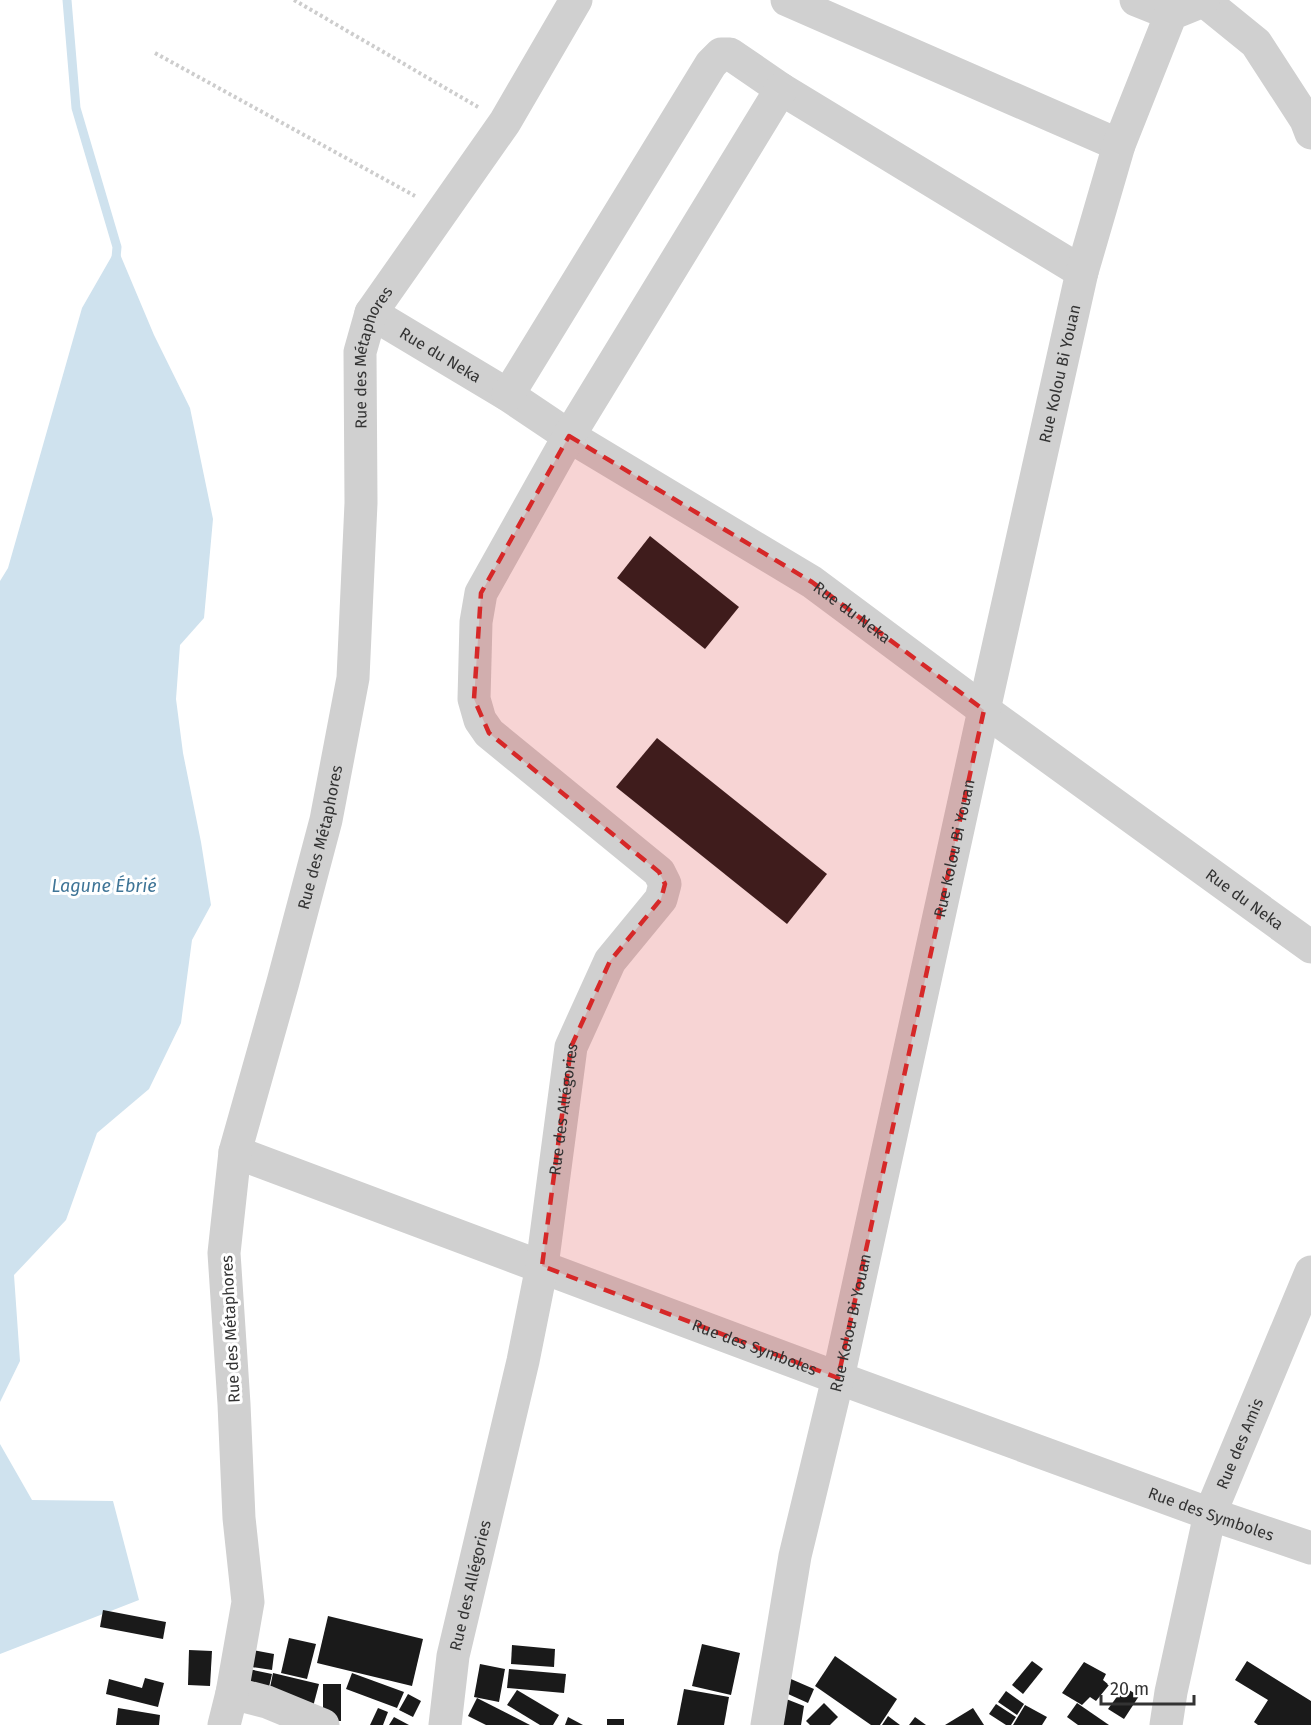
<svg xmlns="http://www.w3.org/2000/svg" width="1311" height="1725" font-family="'Fira Sans',sans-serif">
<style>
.water{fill:#cfe2ee}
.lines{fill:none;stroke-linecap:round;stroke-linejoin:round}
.stream{stroke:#cfe2ee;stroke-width:9}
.building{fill:#1a1a1a}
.path{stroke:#cdcdcd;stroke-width:4;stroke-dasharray:3 3;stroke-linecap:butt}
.minor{stroke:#d0d0d0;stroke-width:33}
.marked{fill:#d62828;fill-opacity:0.2;stroke:#d62828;stroke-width:4.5;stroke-dasharray:12 8;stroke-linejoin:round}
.labels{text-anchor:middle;stroke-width:6;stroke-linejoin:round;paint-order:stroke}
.street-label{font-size:16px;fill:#333;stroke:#fff}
.water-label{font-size:18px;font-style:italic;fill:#3f7597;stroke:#fff}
</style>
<rect width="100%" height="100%" fill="#fff"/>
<!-- water -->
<g class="water">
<polygon points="117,247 154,335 190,408 213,519 204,618 180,645 176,699 183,753 201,842 211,905 192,940 181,1023 149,1089 97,1133 66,1220 14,1275 20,1361 0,1402 0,581 8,568 82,308"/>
<polygon points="0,1444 32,1500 113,1501 139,1600 0,1654"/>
</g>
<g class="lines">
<!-- stream -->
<polyline class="stream" points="67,0 76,108 117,247 116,258"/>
</g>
<!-- building -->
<g class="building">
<polygon points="650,536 739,607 705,649 617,578"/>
<polygon points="657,738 827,874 787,924 616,787"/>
<polygon points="103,1610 166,1622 163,1639 100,1627"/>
<polygon points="328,1616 423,1639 412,1686 317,1663"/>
<polygon points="289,1638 316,1644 307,1679 281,1673"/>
<polygon points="702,1644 740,1653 731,1695 692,1686"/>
<polygon points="512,1645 555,1649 554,1667 511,1664"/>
<polygon points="247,1649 274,1654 272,1670 245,1666"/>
<polygon points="189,1650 212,1651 210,1686 188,1685"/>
<polygon points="835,1656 897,1699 880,1725 871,1725 815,1686"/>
<polygon points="1032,1661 1043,1669 1023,1694 1012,1685"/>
<polygon points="1247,1661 1311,1701 1311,1725 1258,1725 1254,1722 1268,1700 1235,1680"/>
<polygon points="1084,1662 1106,1674 1103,1680 1109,1685 1096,1701 1090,1697 1082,1705 1062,1693"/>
<polygon points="480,1664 505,1669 499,1702 474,1697"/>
<polygon points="239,1667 272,1674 266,1700"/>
<polygon points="509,1669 566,1674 564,1693 507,1688"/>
<polygon points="273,1673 319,1684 310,1718 267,1702"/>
<polygon points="352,1673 404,1692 397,1708 346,1689"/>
<polygon points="784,1676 814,1689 808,1703 777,1689"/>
<polygon points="145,1678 164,1683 158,1707 106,1694 109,1679 142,1688"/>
<rect x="323" y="1684" width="18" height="37"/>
<polygon points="1124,1687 1139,1696 1124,1719 1108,1709"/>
<polygon points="684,1689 729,1697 724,1725 677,1725"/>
<polygon points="517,1690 559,1715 553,1725 540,1725 507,1705"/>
<polygon points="1006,1691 1024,1704 1017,1715 998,1702"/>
<polygon points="408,1694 421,1701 413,1717 399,1710"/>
<polygon points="776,1695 804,1706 801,1725 771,1725"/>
<polygon points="477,1698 530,1725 486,1725 468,1716"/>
<polygon points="824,1703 838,1717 830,1725 810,1725 806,1721"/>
<polygon points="1077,1703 1109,1725 1078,1725 1067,1717"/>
<polygon points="996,1704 1016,1717 1011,1725 1006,1725 989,1714"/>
<polygon points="1025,1705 1047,1717 1042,1725 1013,1725"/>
<polygon points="118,1708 160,1715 159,1725 116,1725"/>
<polygon points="378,1708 388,1712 383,1725 370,1725"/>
<polygon points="973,1708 984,1725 945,1725"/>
<polygon points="888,1716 900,1725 882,1725"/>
<polygon points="394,1717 409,1725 389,1725"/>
<polygon points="568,1717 583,1725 565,1725"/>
<polygon points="915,1717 926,1725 909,1725"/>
<rect x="607" y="1719" width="17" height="6"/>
</g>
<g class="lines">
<!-- path -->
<g class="path">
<polyline points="294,0 478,107"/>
<polyline points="155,53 415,196"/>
</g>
<!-- minor -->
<g class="minor">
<polyline points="787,0 1119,145"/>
<polyline points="1136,0 1171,14"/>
<polyline points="1203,0 1256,43 1306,120 1311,133"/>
<path id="s1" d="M371 313 508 395 569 436 812 582 984 710 1311 947"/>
<polyline points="508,395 711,64 721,54 730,54 781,89 1082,272"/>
<path id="s2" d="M235 1152 838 1378 1210 1514 1311 1548"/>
<polyline points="232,1693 267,1702 323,1725"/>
<path id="s3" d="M224 1725 232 1693 248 1602 239 1518 234 1404 224 1253 235 1152 283 982 326 820 353 678 361 503 360 352 371 313 505 122 576 0"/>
<path id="s4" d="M445 1725 453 1656 523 1361 542 1266 571 1047 610 961 661 899 665 884 659 872 489 733 480 720 474 699 476 622 481 593 569 436 781 89"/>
<path id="s5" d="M767 1725 795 1556 838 1378 984 710 1082 272 1119 145 1171 14 1203 1"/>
<path id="s6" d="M1166 1725 1171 1692 1210 1514 1311 1272"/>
</g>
</g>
<!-- marked area -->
<path class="marked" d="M569 436 812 582 984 710 838 1378 542 1266 571 1047 610 961 661 899 665 884 659 872 489 733 474 699 481 593Z"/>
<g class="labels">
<!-- street labels -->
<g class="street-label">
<text dy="6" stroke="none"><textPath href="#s1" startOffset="81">Rue du Neka</textPath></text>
<text dy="6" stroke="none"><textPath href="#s3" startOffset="1389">Rue des Métaphores</textPath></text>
<text dy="6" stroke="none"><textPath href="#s5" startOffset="1383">Rue Kolou Bi Youan</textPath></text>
<text dy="6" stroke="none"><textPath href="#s1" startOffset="567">Rue du Neka</textPath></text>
<text dy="6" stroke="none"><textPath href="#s3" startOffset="903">Rue des Métaphores</textPath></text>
<text dy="6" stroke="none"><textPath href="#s5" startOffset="897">Rue Kolou Bi Youan</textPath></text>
<text dy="6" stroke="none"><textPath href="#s1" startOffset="1053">Rue du Neka</textPath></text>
<text dy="6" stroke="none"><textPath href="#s4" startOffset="628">Rue des Allégories</textPath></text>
<text dy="6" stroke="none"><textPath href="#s5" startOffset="411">Rue Kolou Bi Youan</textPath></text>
<text transform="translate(230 1329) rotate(-93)" y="6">Rue des Métaphores</text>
<text dy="6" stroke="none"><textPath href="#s2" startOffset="555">Rue des Symboles</textPath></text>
<text dy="6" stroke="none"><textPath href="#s6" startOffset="292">Rue des Amis</textPath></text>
<text dy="6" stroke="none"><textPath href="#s2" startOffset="1041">Rue des Symboles</textPath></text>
<text dy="6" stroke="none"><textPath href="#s4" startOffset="142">Rue des Allégories</textPath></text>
</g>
<!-- water labels -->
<g class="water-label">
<text x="104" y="892">Lagune Ébrié</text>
</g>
</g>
<!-- scale -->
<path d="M1101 1695v9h93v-9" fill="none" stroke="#333333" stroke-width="3"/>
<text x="1110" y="1695" font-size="18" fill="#333333" stroke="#ffffff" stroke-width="4.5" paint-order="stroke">20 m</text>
</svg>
